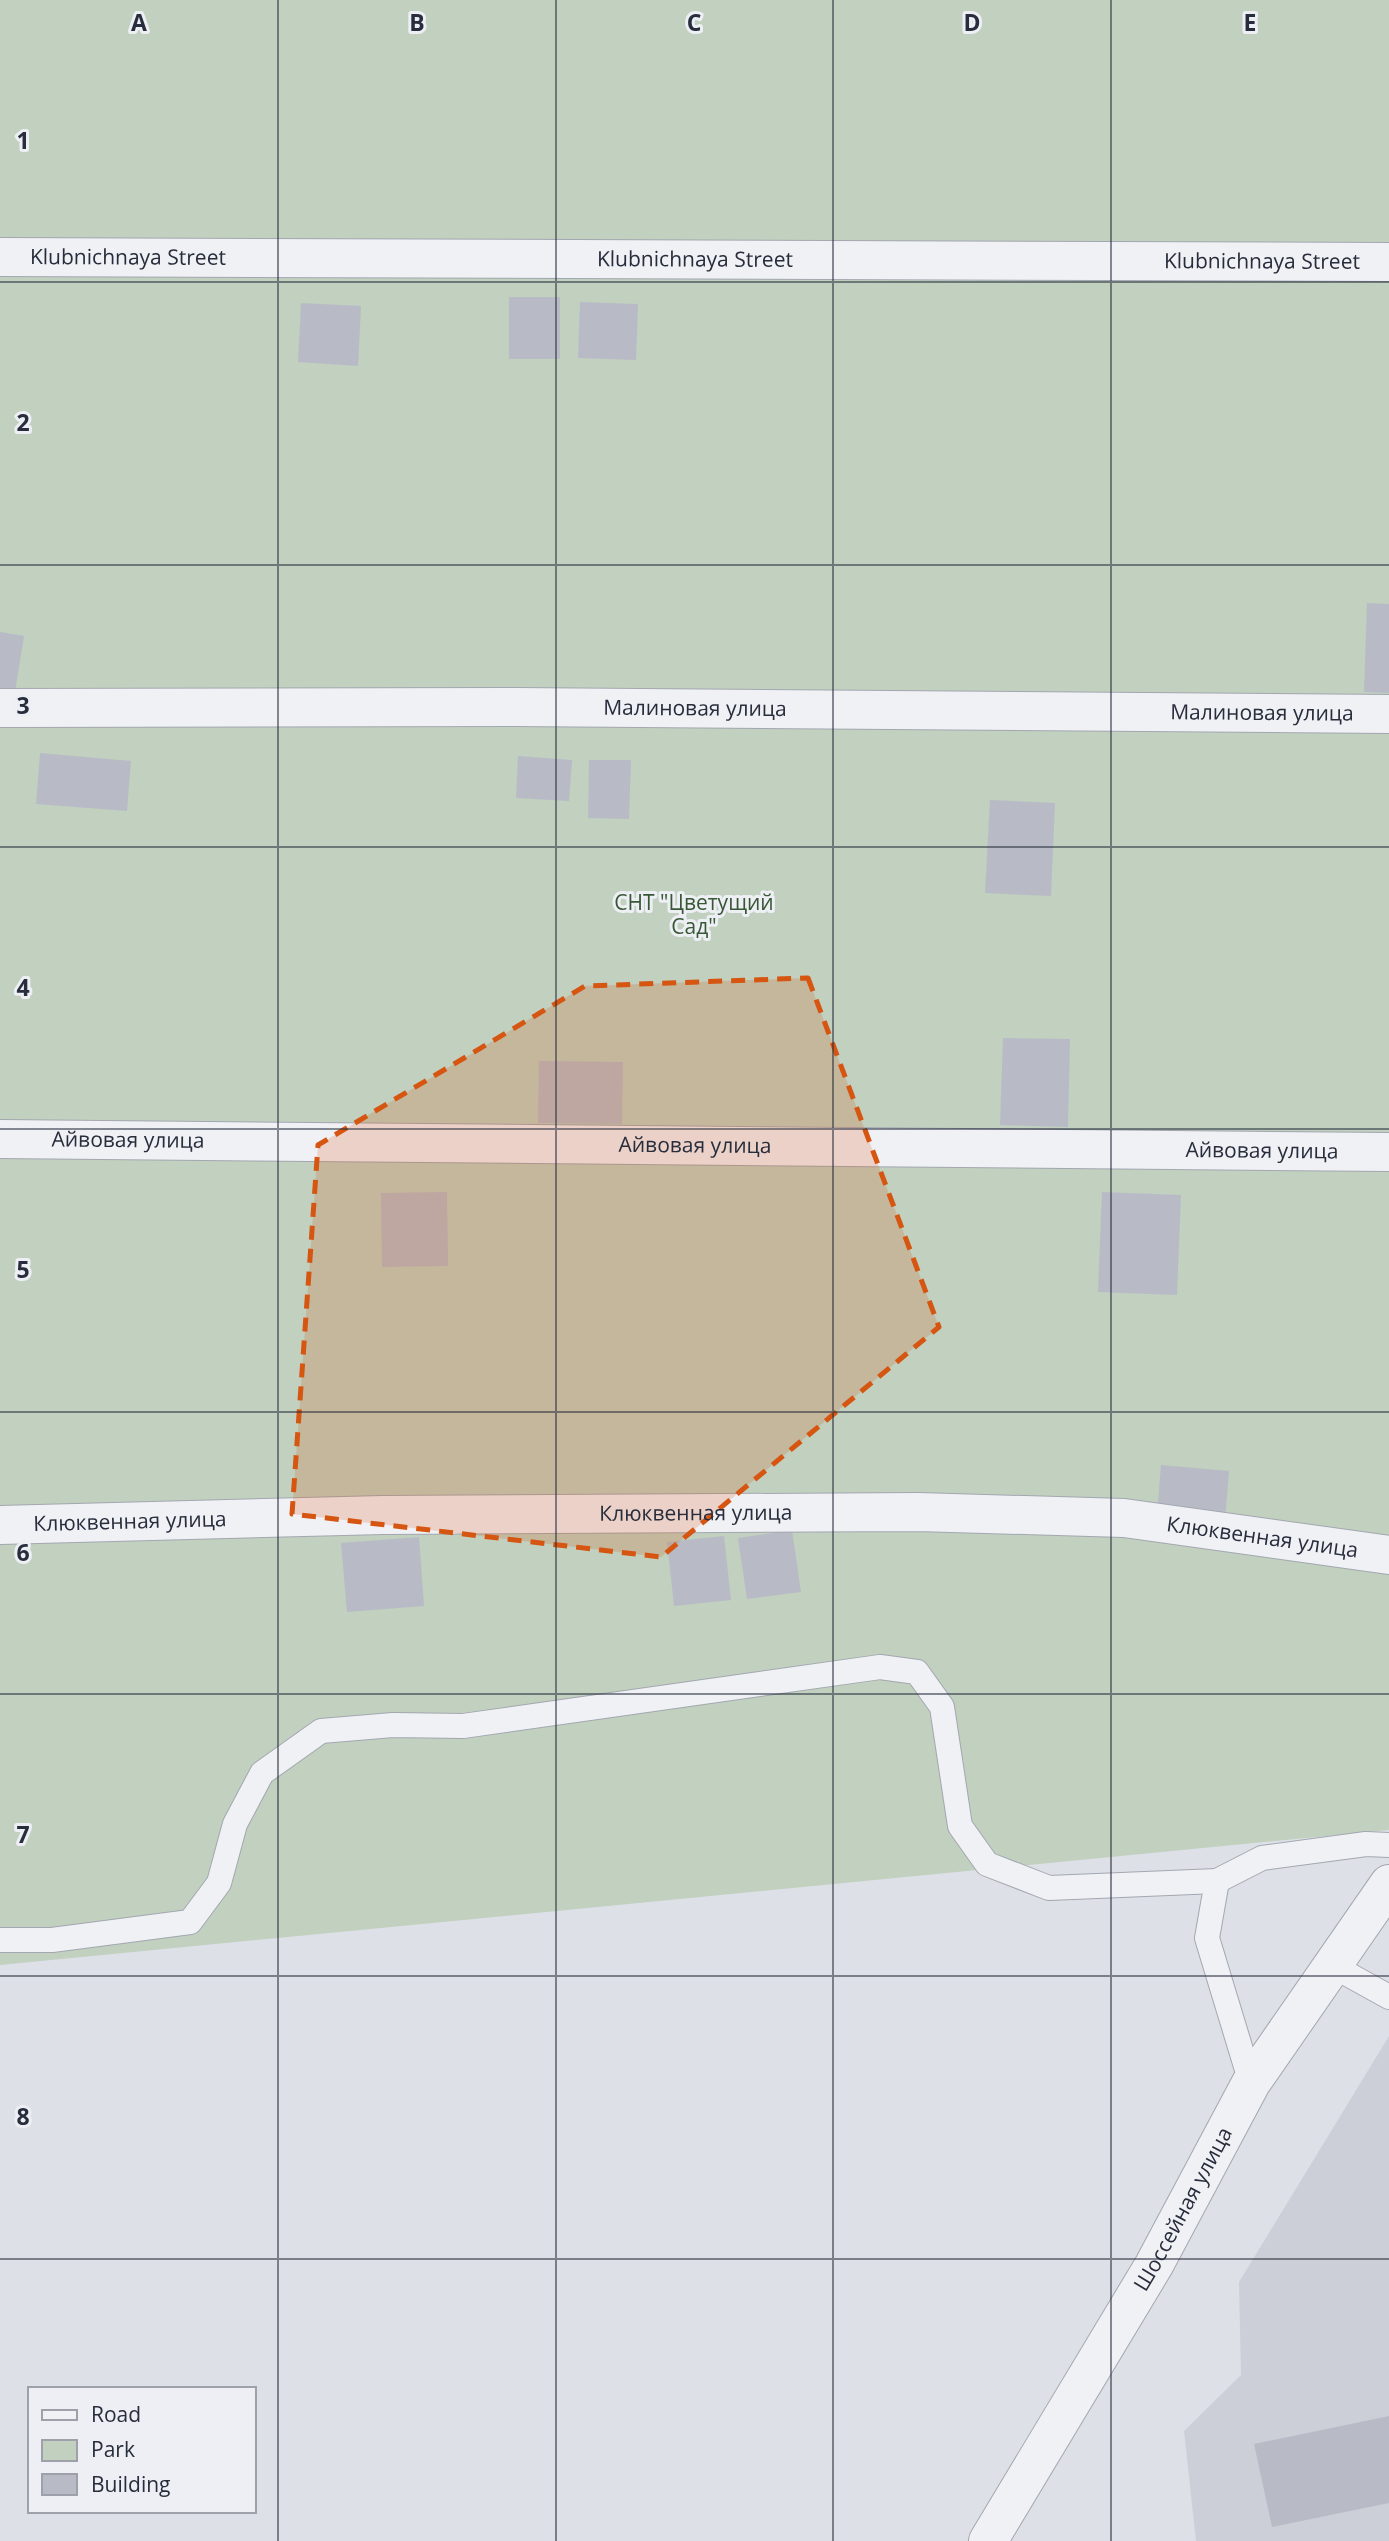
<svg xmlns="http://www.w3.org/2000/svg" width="1389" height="2541" font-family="'Open Sans',sans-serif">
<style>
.built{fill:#cccfd8}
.green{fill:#c1d0bf}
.building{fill:#b8bbc6}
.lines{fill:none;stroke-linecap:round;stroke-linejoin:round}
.service-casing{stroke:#a3a7b0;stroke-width:26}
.minor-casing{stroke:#a3a7b0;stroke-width:40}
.service{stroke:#f0f1f5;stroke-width:24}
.minor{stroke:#f0f1f5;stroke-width:38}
.marked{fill:#d55511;fill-opacity:0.2;stroke:#d55511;stroke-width:5;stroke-dasharray:14 9;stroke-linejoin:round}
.grid{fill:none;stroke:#272d3c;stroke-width:2;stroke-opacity:0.55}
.labels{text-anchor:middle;stroke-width:6;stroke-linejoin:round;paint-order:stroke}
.street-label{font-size:21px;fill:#272d3c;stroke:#edeff4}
.park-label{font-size:21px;fill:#385835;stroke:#edeff4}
.grid-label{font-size:23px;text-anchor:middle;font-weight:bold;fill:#272d3c;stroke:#edeff4;stroke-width:6;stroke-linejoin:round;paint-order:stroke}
</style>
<rect width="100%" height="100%" fill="#dde0e7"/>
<!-- built -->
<polygon class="built" points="1389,2036 1389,2541 1196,2541 1184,2431 1241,2375 1239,2282"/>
<!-- green -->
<polygon class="green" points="0,0 1389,0 1389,1830 0,1965"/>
<!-- building -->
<g class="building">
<rect x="509" y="297" width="51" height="62"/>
<polygon points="580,302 638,304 636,360 578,358"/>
<polygon points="301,303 361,306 358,366 298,362"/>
<polygon points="1367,603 1389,604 1389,693 1364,692"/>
<polygon points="0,632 24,636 14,698 0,696"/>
<polygon points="40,753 131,761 127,811 36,804"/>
<polygon points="518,756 572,760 569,801 516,798"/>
<polygon points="589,760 631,760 629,819 588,818"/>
<polygon points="990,800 1055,803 1051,896 985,893"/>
<polygon points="1003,1038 1070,1039 1068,1127 1000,1125"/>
<polygon points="539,1061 623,1062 622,1124 538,1123"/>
<polygon points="447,1192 448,1266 382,1267 381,1193"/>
<polygon points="1102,1192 1181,1195 1177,1295 1098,1292"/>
<polygon points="1161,1465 1229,1471 1225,1520 1157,1515"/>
<polygon points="792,1530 801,1592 747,1599 738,1538"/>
<polygon points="724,1536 731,1600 674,1606 667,1542"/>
<polygon points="419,1537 424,1606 347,1612 341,1543"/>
<polygon points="1389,2416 1389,2503 1272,2527 1254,2444"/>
</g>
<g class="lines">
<!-- service casing -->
<g class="service-casing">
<g id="service">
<polyline points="0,1940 52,1940 190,1922 219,1883 235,1824 262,1773 321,1731 393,1725 463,1726 880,1667 917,1672 942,1707 960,1826 987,1864 1049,1888 1217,1881"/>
<polyline points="1333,1966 1389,1997"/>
<polyline points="1251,2083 1207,1938 1217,1881 1262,1858 1366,1844 1389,1845"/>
</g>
</g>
<!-- minor casing -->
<g class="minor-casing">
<g id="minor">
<path id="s1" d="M0 257 1389 262"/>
<path id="s2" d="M0 708 515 707 1389 714"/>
<path id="s3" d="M0 1139 1389 1152"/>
<path id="s4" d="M0 1525 383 1515 918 1512 1124 1518 1389 1555"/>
<path id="s5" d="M988 2541 1154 2265 1251 2083 1389 1884"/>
</g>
</g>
<!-- service -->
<use href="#service" class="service"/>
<!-- minor -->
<use href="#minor" class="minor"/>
</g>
<!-- marked area -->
<path class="marked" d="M808 978 939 1327 661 1557 292 1514 318 1145 585 986Z"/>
<!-- grid -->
<path class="grid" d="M278 0V2541M556 0V2541M833 0V2541M1111 0V2541M0 282H1389M0 565H1389M0 847H1389M0 1129H1389M0 1412H1389M0 1694H1389M0 1976H1389M0 2259H1389"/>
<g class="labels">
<!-- street labels -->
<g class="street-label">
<text dy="7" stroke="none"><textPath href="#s1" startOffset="128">Klubnichnaya Street</textPath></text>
<text dy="7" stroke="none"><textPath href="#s1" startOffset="695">Klubnichnaya Street</textPath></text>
<text dy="7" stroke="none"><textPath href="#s1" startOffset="1262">Klubnichnaya Street</textPath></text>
<text dy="7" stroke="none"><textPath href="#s2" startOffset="695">Малиновая улица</textPath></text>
<text dy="7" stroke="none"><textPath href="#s2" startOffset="1262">Малиновая улица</textPath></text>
<text dy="7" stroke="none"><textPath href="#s3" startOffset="128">Айвовая улица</textPath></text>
<text dy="7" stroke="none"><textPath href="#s3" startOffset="695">Айвовая улица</textPath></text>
<text dy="7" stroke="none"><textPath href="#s3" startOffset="1262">Айвовая улица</textPath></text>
<text dy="7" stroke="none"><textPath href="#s4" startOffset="696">Клюквенная улица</textPath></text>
<text dy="7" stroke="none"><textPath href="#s4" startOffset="130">Клюквенная улица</textPath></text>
<text dy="7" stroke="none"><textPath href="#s4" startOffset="1264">Клюквенная улица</textPath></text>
<text dy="7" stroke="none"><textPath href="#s5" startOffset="385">Шоссейная улица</textPath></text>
</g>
<!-- park labels -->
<g class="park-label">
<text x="694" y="910">СНТ "Цветущий<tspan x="694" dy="24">Сад"</tspan></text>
</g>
</g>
<g class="grid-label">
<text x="139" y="31">A</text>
<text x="417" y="31">B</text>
<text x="694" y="31">C</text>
<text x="972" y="31">D</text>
<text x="1250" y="31">E</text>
<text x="23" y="149">1</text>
<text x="23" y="431">2</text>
<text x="23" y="714">3</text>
<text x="23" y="996">4</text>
<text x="23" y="1278">5</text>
<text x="23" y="1561">6</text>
<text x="23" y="1843">7</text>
<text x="23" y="2125">8</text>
</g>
<!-- legend -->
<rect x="28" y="2387" width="228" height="126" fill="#edeff4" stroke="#9ea1aa" stroke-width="2"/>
<rect x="42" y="2410" width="35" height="10" fill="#f0f1f5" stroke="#9ea1aa" stroke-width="2"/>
<text x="91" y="2422" font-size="21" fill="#272d3c">Road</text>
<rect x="42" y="2440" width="35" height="21" fill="#c1d0bf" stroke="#9ea1aa" stroke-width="2"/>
<text x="91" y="2457" font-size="21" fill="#272d3c">Park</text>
<rect x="42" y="2474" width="35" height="21" fill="#b8bbc6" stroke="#9ea1aa" stroke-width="2"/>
<text x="91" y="2492" font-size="21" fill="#272d3c">Building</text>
</svg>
